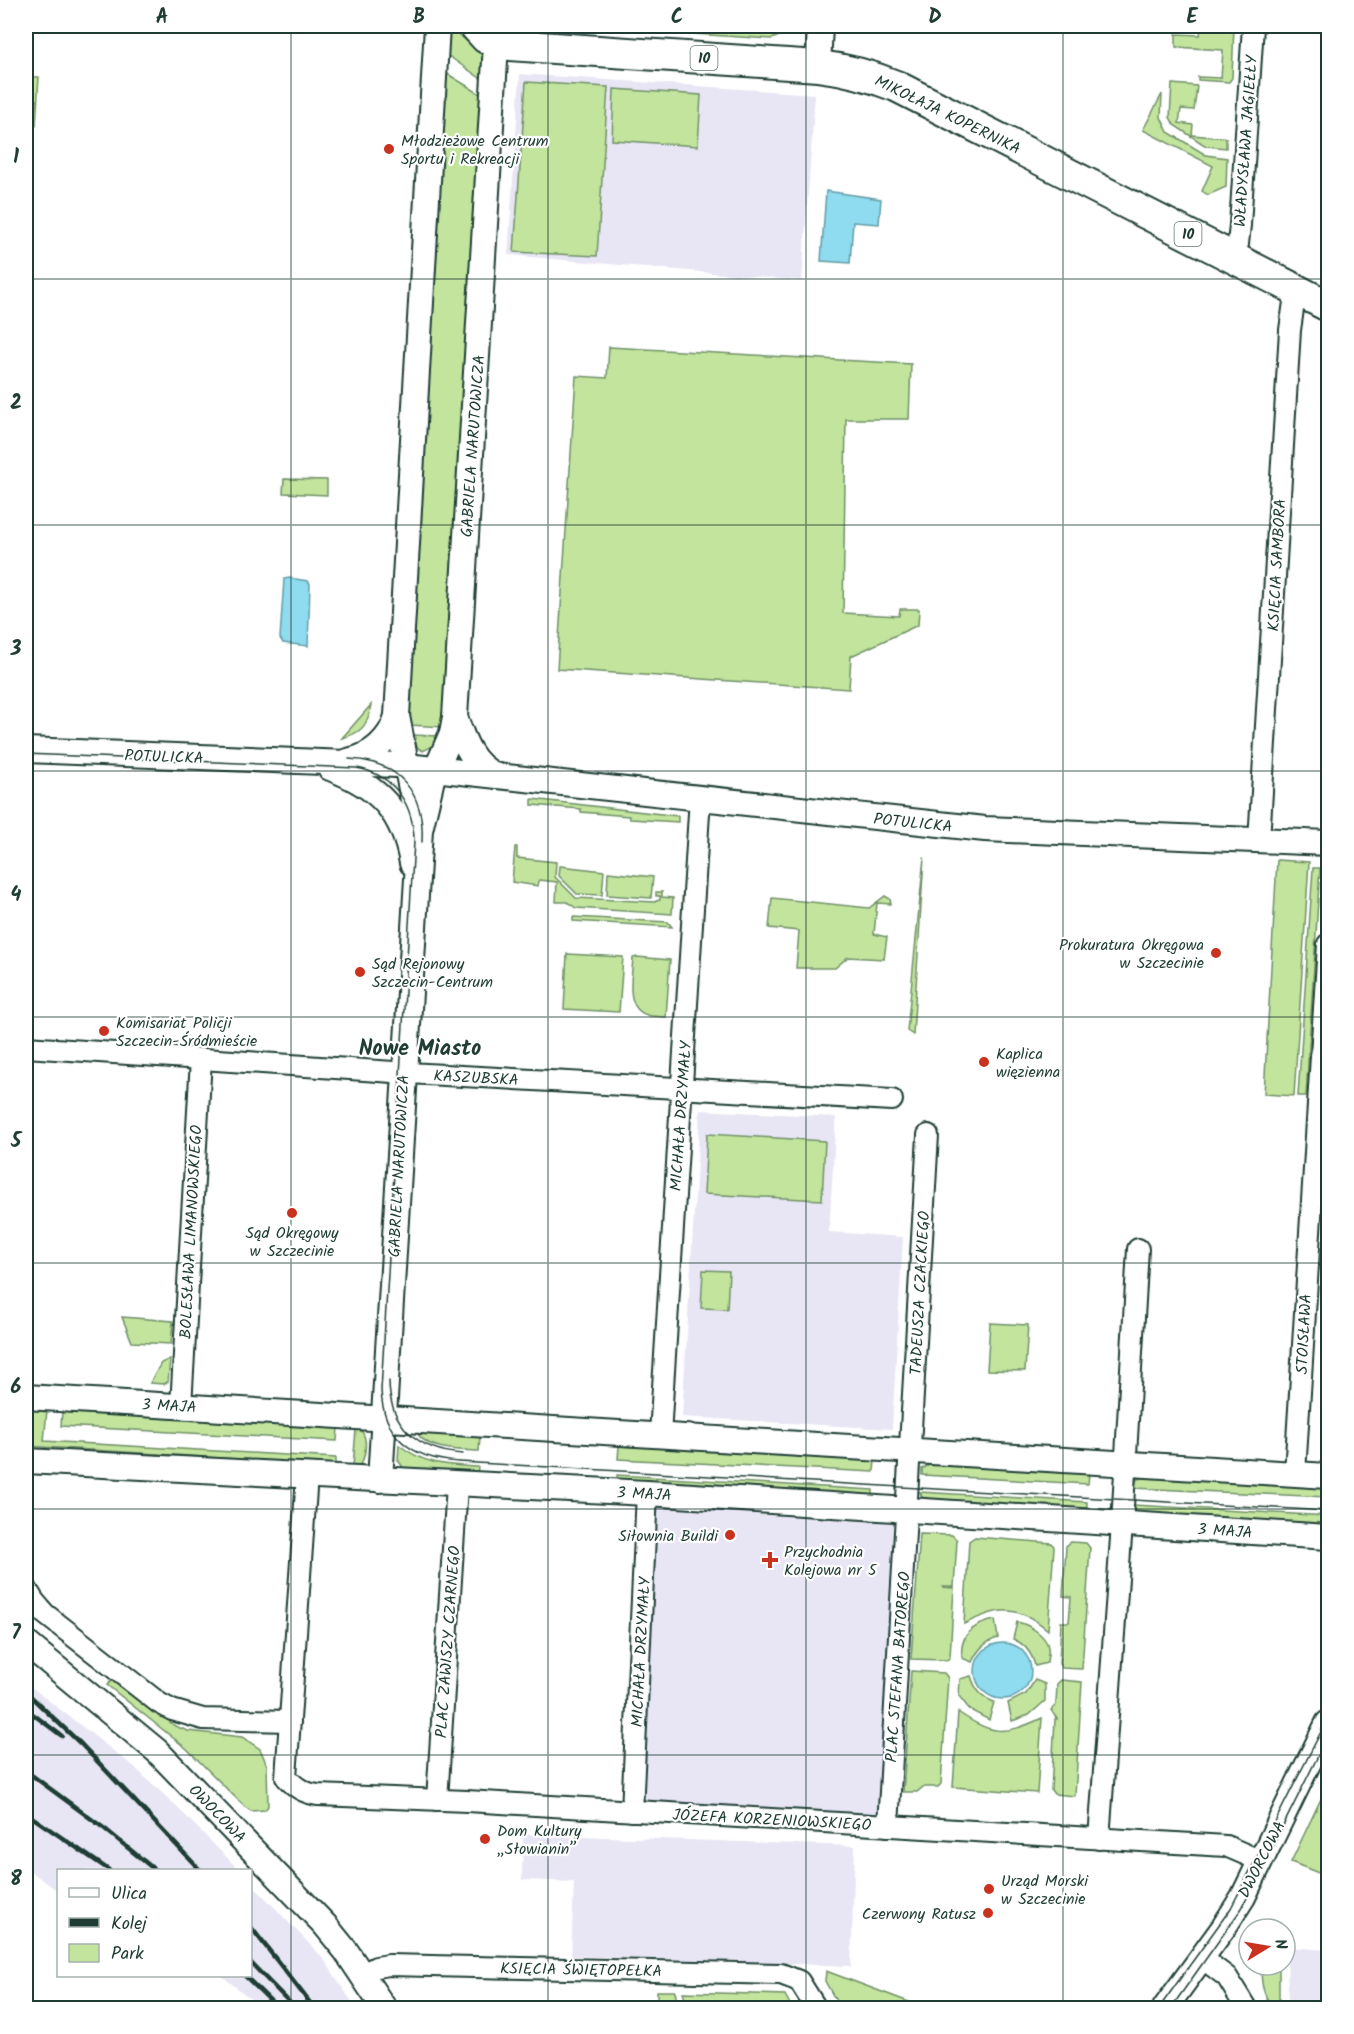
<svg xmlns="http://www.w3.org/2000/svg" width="1354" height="2034" font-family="Kalam,sans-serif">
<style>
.built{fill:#e8e6f4}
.green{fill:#c2e49d;stroke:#709068;stroke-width:1.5}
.water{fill:#8fdbef;stroke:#629ca4;stroke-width:1.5}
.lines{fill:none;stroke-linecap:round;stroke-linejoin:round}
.minor-casing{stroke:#1f3d34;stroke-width:24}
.tertiary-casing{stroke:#1f3d34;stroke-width:28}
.primary-casing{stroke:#1f3d34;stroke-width:34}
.minor{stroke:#fff;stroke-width:20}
.tertiary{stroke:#fff;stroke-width:24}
.primary{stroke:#fff;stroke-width:30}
.tram{stroke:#1f3d34;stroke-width:1.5}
.rail{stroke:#1f3d34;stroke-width:4.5}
.grid{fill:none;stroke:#1f3d34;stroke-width:1.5;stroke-opacity:0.55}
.poi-dot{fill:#c8321e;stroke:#fff;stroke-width:2}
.labels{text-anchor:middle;stroke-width:4.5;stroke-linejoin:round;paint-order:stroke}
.shield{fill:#fff;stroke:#627771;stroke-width:1.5}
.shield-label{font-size:15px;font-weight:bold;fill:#1f3d34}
.street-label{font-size:16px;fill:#1f3d34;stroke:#fff}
.poi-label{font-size:16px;fill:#1f3d34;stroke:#fff;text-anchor:start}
.district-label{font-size:22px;font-weight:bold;fill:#1f3d34;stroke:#fff}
.neatline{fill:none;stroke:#1f3d34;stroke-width:2}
.grid-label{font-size:20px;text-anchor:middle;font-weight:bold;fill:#1f3d34}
</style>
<rect width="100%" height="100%" fill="#fff"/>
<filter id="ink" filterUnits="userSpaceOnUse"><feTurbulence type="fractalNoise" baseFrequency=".0167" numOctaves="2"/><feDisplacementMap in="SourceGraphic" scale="12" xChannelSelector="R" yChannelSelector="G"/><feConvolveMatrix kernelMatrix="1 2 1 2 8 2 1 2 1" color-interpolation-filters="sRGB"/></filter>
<g filter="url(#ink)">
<!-- built -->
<g class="built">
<polygon points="520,74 815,94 802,281 508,255"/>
<polygon points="700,1110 836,1117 829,1232 903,1237 892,1429 682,1417"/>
<polygon points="656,1500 899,1514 881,1820 638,1805"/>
<polygon points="26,1683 133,1766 175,1805 239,1870 58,1870 58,1891 26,1868"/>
<polygon points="523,1834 855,1846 851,1966 571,1956 574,1882 522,1880"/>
<polygon points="251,1883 323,1958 356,2008 262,2008 222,1976 250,1976"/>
<polygon points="1287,1947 1328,1950 1328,2008 1288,2008"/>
</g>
<!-- green -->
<g class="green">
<polygon points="570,26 787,26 782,35 772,39"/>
<polygon points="1201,26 1234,26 1232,78 1229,82 1198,80 1198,77 1221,78 1223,50 1176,47 1176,34 1200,35"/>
<polygon points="452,29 473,46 486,53 486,82 447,55 449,33"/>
<polygon points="446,73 485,97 444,727 409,725 407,715"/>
<polygon points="26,77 39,77 36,126 26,125"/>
<polygon points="526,82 608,87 597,256 514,252"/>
<polygon points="1172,84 1197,86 1194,110 1181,109 1179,123 1193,125 1192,135 1226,138 1226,148 1206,146 1174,125 1170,117"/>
<polygon points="614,89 701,95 698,146 612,140"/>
<polygon points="1162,94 1161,117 1168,132 1206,155 1227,158 1226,187 1208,195 1202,191 1213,166 1143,130"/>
<polygon points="609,347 911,364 909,419 846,419 843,613 899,616 900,609 919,609 918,625 851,656 849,689 557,669 576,376 607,378"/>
<polygon points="284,479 327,480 327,495 283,493"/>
<path d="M371 705C368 725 362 733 342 738Z"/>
<polygon points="412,735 439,736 433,746 423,751 418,748"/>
<polygon points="532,799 678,816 678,822 630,819 629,816 581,812 581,809 532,805"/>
<polygon points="515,847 517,847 517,858 556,862 555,877 576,898 655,902 656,901 660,900 660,896 656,896 656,892 662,892 662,897 673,898 672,914 576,908 567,902 556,902 557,882 539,880 538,886 512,882"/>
<polygon points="924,857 913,1035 907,1031"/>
<polygon points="1277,860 1309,862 1294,1096 1264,1094"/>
<polygon points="560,866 604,871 602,895 577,894 559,876"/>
<polygon points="1313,868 1320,868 1306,1096 1298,1096"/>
<polygon points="608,872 653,877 651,898 607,895"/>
<polygon points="885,896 890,899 891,904 877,903 874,934 887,937 884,959 848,957 835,968 796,968 799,931 769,928 772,898 869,908"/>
<polygon points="573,917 668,922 672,927 573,921"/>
<polygon points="567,954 623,957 619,1012 564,1009"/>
<path d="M637 957 670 960 666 1017C660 1016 652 1017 647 1015 624 1008 632 976 633 958Z"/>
<polygon points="707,1134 825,1141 822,1200 704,1194"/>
<polygon points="703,1270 729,1271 727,1309 701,1308"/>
<polygon points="122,1317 173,1321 171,1344 132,1342"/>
<polygon points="990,1323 1028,1325 1025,1371 987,1370"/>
<polygon points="170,1359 168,1382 164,1384 150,1383 161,1363"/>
<polygon points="26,1409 47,1410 44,1441 336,1458 336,1465 26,1446"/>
<polygon points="62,1412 338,1428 337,1441 61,1426"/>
<path d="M356 1429 361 1430C368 1439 366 1454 361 1464L353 1467Z"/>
<path d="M417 1433 480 1437 479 1451C460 1450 428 1451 417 1433Z"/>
<path d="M399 1445C425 1465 446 1465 478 1467L477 1474 404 1469 398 1460Z"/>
<polygon points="619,1446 875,1460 874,1472 618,1459"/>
<polygon points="931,1464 1089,1473 1088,1484 922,1475 922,1469"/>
<polygon points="617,1475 873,1490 873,1498 617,1482"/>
<polygon points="1149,1477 1328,1488 1328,1497 1134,1488 1137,1479"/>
<polygon points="920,1492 1087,1502 1087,1511 923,1500"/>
<polygon points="1133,1505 1328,1516 1328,1526 1138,1514 1133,1509"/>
<polygon points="920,1534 952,1535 957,1540 954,1587 942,1587 954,1588 950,1657 947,1660 911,1659"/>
<path d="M975 1537 1052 1543 1054 1547 1048 1630C1016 1603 998 1608 964 1624L969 1541Z"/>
<polygon points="1071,1542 1086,1543 1090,1548 1082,1669 1062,1668 1059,1664 1061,1622 1069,1622 1071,1597 1063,1596 1066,1546"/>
<path d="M995 1620 998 1638C985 1642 978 1649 972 1662L962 1658C959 1635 973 1624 995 1620Z"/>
<path d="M1017 1622C1028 1624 1046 1635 1048 1647 1049 1652 1047 1659 1047 1663L1035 1666C1032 1653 1025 1644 1013 1639Z"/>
<polygon points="911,1671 944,1673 948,1678 941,1784 938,1787 923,1787 917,1792 903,1792"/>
<path d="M971 1676C975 1689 981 1697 994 1702L989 1720 970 1710 959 1696 960 1679Z"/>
<polygon points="115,1678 175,1726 188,1731 242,1737 260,1749 267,1765 268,1806 265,1810 251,1811 245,1807 187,1749 107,1685"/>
<polygon points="1035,1680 1045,1684 1045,1701 1029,1715 1012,1721 1008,1703 1026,1694"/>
<polygon points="1061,1680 1082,1682 1075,1796 1054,1794 1051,1790 1055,1719 1057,1719 1051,1710 1056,1705 1057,1684"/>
<path d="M958 1712C992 1735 1004 1736 1042 1718L1037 1793 953 1787Z"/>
<polygon points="1328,1784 1328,1875 1321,1874 1291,1862"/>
<path d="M1261 1965H1279V2007H1273C1262 1995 1261 1981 1261 1965Z"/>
<polygon points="826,1971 925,2008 840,2008 825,1981"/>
<polygon points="657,1991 675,1991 678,2008 657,2008"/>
<polygon points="683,1992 785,1995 792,2008 687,2008"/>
</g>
<!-- water -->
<g class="water">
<polygon points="826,191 881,199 879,224 853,222 850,263 821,261"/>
<polygon points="289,578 308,581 310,584 308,646 283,643 280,638 284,579"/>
<circle cx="1003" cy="1671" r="28"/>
</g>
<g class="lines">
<!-- minor casing -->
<g class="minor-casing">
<g id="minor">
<polyline points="1233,256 1238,244 1240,225 1253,26"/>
<polyline points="1259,841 1290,330 1294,302 1299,291"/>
<polyline points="26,1047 408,1073 892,1100"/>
<polyline points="181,1406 201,1059"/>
<polyline points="660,1435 700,797"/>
<polyline points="1295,1473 1328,944"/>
<path d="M307 1475 286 1777C296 1788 304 1793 318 1795L467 1801 1226 1846 1261 1861"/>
<polyline points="26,1588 34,1601 45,1614 159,1703 172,1710 203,1719 290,1721"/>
<polyline points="437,1800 457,1485"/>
<polyline points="632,1811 647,1493"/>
<polyline points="888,1826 928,1135"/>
<polyline points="1099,1839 1122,1524 1138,1249"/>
<polyline points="1202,1958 1227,1977 1246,2008"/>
<polyline points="362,1975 376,1967 389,1965 781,1974 799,1981 816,2008"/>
</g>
</g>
<!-- tertiary casing -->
<g class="tertiary-casing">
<g id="tertiary">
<polyline points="818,66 820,26"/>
<path d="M455 717C463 740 472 766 497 776"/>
<polyline points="26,750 397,765 985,829 1328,843"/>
<path d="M348 761C372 756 391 739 397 716"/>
<path d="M330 768C378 786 403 811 412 863"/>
<polyline points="417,821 397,716 437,26"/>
<polyline points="26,1397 1328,1476"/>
<polyline points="26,1461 647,1493 1328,1537"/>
<polyline points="380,1480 420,830 432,779 452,733 455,717 496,44"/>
<polyline points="26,1643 157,1751 325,1925 346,1951 384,2008"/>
<polyline points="1165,2008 1224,1927 1243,1897 1328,1723"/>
</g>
</g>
<!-- primary casing -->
<g class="primary-casing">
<path id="primary" d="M475 26 486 38 496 44 818 66C845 69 871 76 896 86L1328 306"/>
</g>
<!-- minor -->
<use href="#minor" class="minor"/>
<!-- tertiary -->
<use href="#tertiary" class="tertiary"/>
<!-- primary -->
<use href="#primary" class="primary"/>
<!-- tram -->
<g class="tram">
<path d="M26 754 356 768C394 774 414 805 414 842L381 1390C383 1439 413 1459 459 1462L1328 1511"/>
<path d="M349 759C399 761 425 793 422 842"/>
<path d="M389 1381C389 1426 419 1451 463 1454"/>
<polyline points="1159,2008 1231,1908 1328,1718"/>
<polyline points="1171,2008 1242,1908 1328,1736"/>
</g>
<!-- rail -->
<g class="rail">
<polyline points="26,1692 81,1744 200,1870"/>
<polyline points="26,1709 62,1736"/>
<polyline points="26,1771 105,1829 155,1870"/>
<polyline points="26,1813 109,1870"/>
<polyline points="250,1926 314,2008"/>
<polyline points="250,1962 295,2008"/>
<polyline points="245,1976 278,2008"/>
</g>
</g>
</g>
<!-- grid -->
<path class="grid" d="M291 26V2008M548 26V2008M806 26V2008M1063 26V2008M26 279H1328M26 525H1328M26 771H1328M26 1017H1328M26 1263H1328M26 1509H1328M26 1755H1328"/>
<!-- markers -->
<g class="poi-dot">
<circle cx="389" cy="149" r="6"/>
<circle cx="1216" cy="953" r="6"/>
<circle cx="360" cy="972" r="6"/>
<circle cx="104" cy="1031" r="6"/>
<circle cx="984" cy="1062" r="6"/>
<circle cx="292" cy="1213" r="6"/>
<circle cx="730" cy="1535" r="6"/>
<path d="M767 1551h6v6h6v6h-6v6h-6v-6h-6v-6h6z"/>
<circle cx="485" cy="1839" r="6"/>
<circle cx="989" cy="1889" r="6"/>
<circle cx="988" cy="1913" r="6"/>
</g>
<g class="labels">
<!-- shield labels -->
<g class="shield">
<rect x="690.5" y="46" width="27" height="24" rx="4.5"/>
<rect x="1174.5" y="222" width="27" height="24" rx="4.5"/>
</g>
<g class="shield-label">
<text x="704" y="63">10</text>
<text x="1188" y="239">10</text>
</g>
<!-- street labels -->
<g class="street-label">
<text transform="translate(948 114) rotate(26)" y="6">MIKOŁAJA KOPERNIKA</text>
<text transform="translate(1245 141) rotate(-86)" y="6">WŁADYSŁAWA JAGIEŁŁY</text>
<text transform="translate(472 446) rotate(-86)" y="6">GABRIELA NARUTOWICZA</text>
<text transform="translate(1276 565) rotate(-87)" y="6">KSIĘCIA SAMBORA</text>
<text transform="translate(164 756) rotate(2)" y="6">POTULICKA</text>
<text transform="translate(913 822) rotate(6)" y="6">POTULICKA</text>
<text transform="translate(476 1077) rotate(3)" y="6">KASZUBSKA</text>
<text transform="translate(680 1116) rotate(-86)" y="6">MICHAŁA DRZYMAŁY</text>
<text transform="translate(398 1166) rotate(-87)" y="6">GABRIELA NARUTOWICZA</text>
<text transform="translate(190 1232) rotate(-87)" y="6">BOLESŁAWA LIMANOWSKIEGO</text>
<text transform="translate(919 1293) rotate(-87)" y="6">TADEUSZA CZACKIEGO</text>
<text transform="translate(1303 1334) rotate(-87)" y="6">STOISŁAWA</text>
<text transform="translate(169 1405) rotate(3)" y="6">3 MAJA</text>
<text transform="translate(644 1493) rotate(3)" y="6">3 MAJA</text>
<text transform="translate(1225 1530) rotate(4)" y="6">3 MAJA</text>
<text transform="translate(447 1642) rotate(-86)" y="6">PLAC ZAWISZY CZARNEGO</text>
<text transform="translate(640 1652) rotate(-87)" y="6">MICHAŁA DRZYMAŁY</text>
<text transform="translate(897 1667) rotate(-86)" y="6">PLAC STEFANA BATOREGO</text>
<text transform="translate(218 1813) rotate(46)" y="6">OWOCOWA</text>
<text transform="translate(772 1819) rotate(3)" y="6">JÓZEFA KORZENIOWSKIEGO</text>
<text transform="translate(1261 1859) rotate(-63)" y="6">DWORCOWA</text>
<text transform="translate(581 1969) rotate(1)" y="6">KSIĘCIA ŚWIĘTOPEŁKA</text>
</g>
<!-- poi labels -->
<g class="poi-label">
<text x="401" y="146">Młodzieżowe Centrum<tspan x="401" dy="18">Sportu i Rekreacji</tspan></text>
<text x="1204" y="950" text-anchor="end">Prokuratura Okręgowa<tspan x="1204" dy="18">w Szczecinie</tspan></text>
<text x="372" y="969">Sąd Rejonowy<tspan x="372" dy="18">Szczecin-Centrum</tspan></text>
<text x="116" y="1028">Komisariat Policji<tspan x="116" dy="18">Szczecin-Śródmieście</tspan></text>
<text x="996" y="1059">Kaplica<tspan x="996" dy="18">więzienna</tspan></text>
<text x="292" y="1238" text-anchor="middle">Sąd Okręgowy<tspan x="292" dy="18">w Szczecinie</tspan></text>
<text x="718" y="1541" text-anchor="end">Siłownia Buildi</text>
<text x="784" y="1557">Przychodnia<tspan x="784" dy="18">Kolejowa nr 5</tspan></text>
<text x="497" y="1836">Dom Kultury<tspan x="497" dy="18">„Słowianin”</tspan></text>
<text x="1001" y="1886">Urząd Morski<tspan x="1001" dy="18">w Szczecinie</tspan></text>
<text x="976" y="1919" text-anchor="end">Czerwony Ratusz</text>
</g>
<!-- district labels -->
<g class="district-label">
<text x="420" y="1055">Nowe Miasto</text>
</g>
</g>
<!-- margin -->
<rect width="1354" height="2034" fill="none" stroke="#fff" stroke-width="66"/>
<!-- legend -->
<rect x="57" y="1869" width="195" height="108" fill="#ffffff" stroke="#a5b1ae" stroke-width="1.5"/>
<rect x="69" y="1888" width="30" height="9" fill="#ffffff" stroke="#a5b1ae" stroke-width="1.5"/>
<text x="111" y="1899" font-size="18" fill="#1f3d34">Ulica</text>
<rect x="69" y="1918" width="30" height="9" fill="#1f3d34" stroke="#a5b1ae" stroke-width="1.5"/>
<text x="111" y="1929" font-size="18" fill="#1f3d34">Kolej</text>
<rect x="69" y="1944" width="30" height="18" fill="#c2e49d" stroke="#a5b1ae" stroke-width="1.5"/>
<text x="111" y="1959" font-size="18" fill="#1f3d34">Park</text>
<!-- north arrow -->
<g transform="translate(1267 1947) rotate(79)"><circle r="28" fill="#ffffff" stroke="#a5b1ae" stroke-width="1.5"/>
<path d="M0-4.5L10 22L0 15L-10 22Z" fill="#c8321e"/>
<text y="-9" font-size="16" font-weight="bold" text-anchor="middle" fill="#1f3d34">N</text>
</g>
<rect x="33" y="33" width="1288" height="1968" class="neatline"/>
<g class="grid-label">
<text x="162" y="23">A</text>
<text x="419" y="23">B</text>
<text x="677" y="23">C</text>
<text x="935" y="23">D</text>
<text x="1192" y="23">E</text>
<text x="16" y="163">1</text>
<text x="16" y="409">2</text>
<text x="16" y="655">3</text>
<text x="16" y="901">4</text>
<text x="16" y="1147">5</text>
<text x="16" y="1393">6</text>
<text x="16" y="1639">7</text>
<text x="16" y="1885">8</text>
</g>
</svg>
